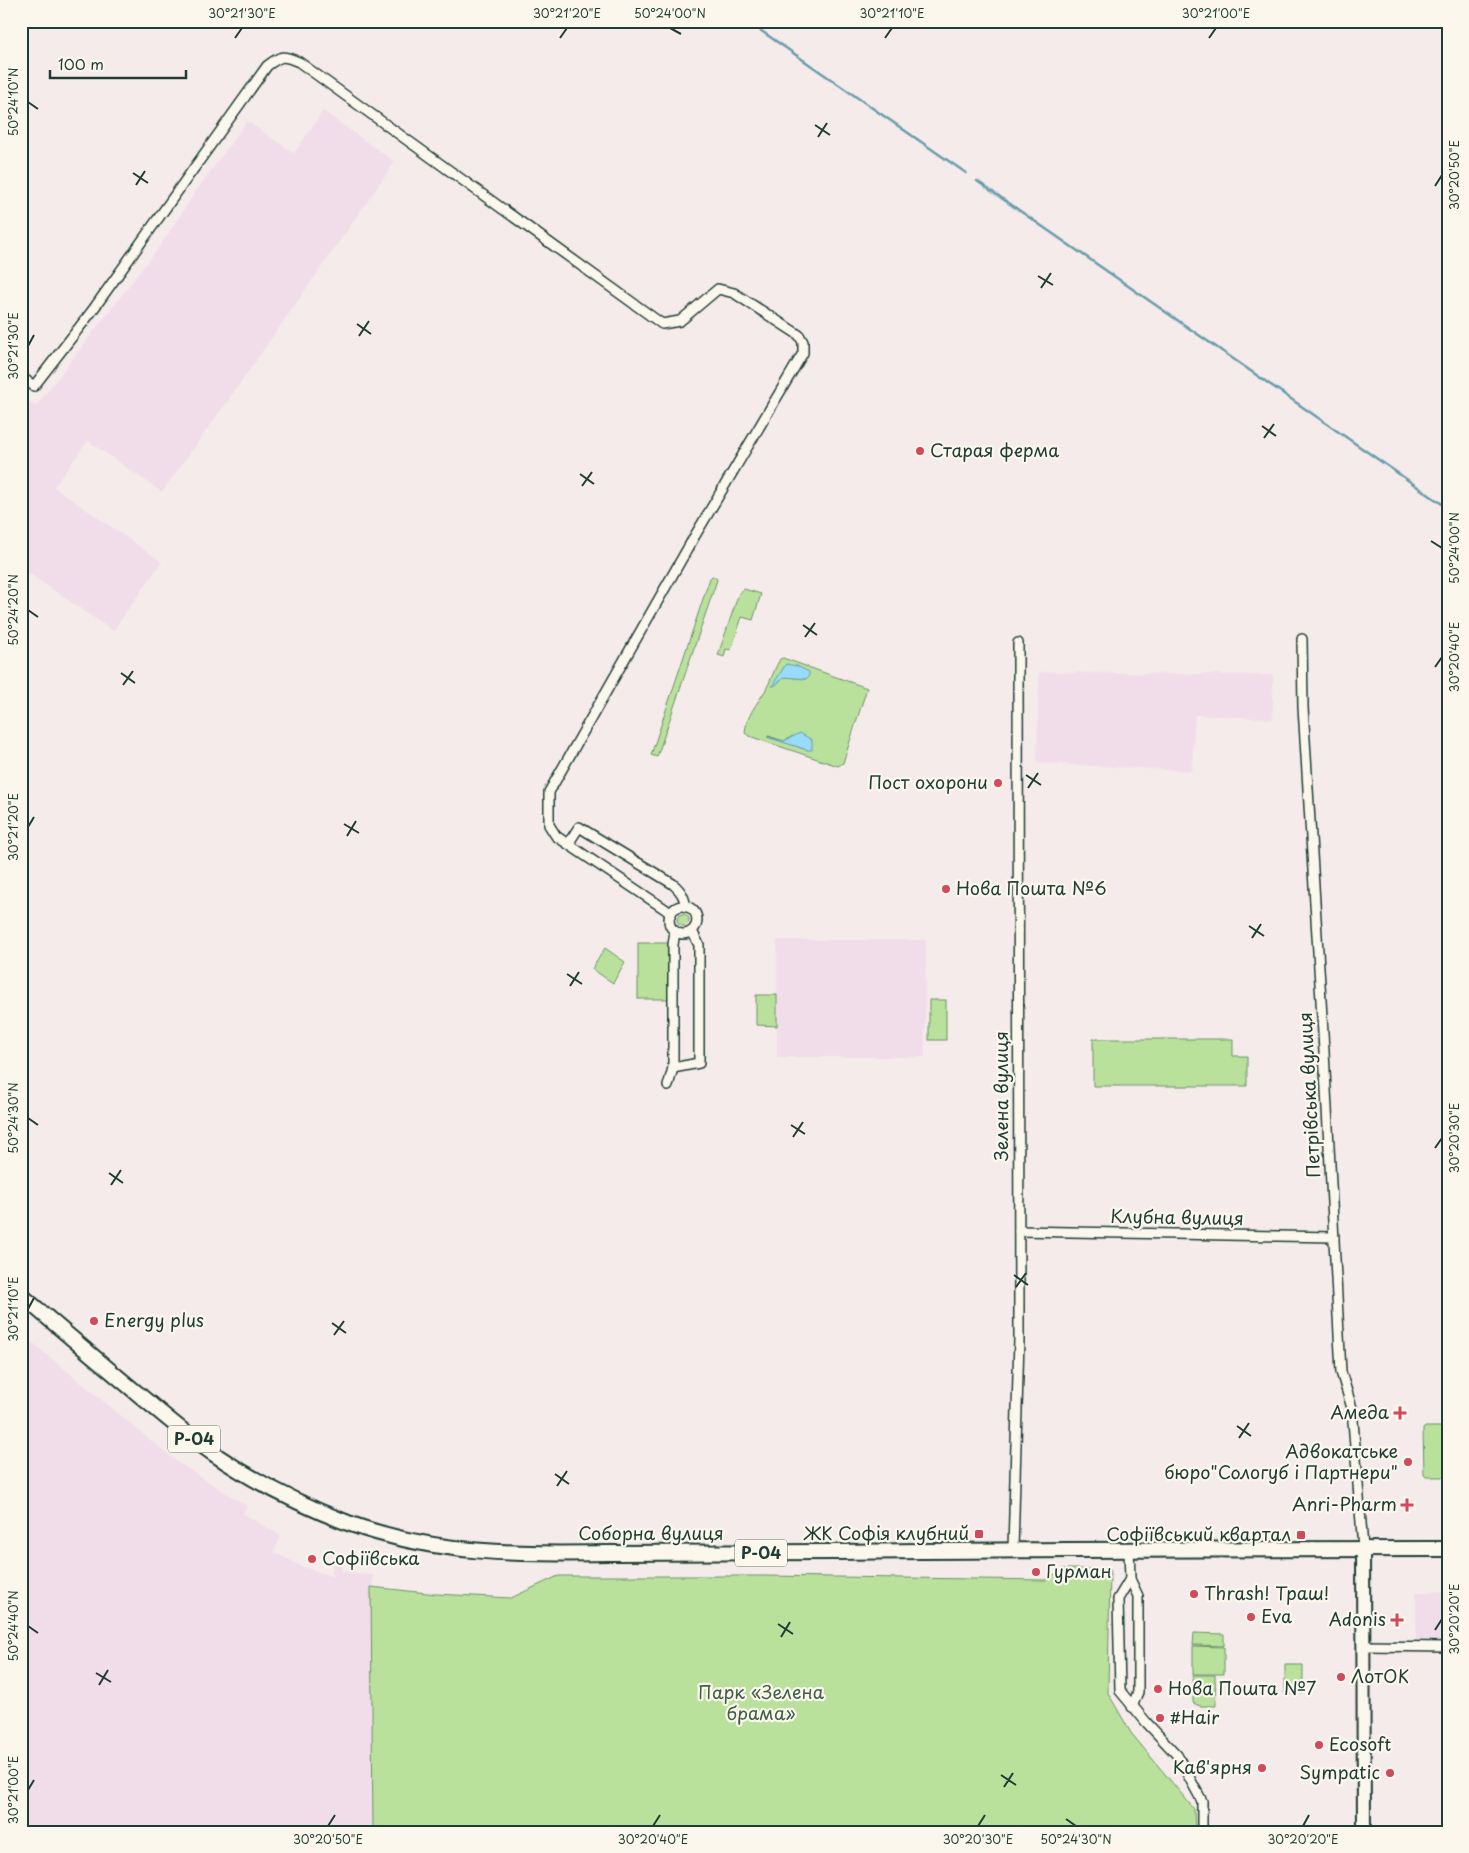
<svg xmlns="http://www.w3.org/2000/svg" width="1469" height="1853" font-family="'Playpen Sans',sans-serif">
<style>
.built{fill:#f1dde9}
.green{fill:#b9e19c;stroke:#6c8f68;fill-rule:evenodd}
.water{fill:#99dbfb;stroke:#689cab}
.lines{fill:none;stroke-linecap:round;stroke-linejoin:round}
.stream{stroke:#689cab;stroke-width:2.5}
.minor-casing{stroke:#1f3d34;stroke-width:12}
.secondary-casing{stroke:#1f3d34;stroke-width:16}
.primary-casing{stroke:#1f3d34;stroke-width:18}
.minor{stroke:#fbf7ec;stroke-width:9}
.secondary{stroke:#fbf7ec;stroke-width:12}
.primary{stroke:#fbf7ec;stroke-width:14}
.ticks{fill:none;stroke:#1f3d34;stroke-width:2}
.poi-dot{fill:#d1495b;stroke:#fbf7ec;stroke-width:2}
.labels{text-anchor:middle;stroke-width:4.5;stroke-linejoin:round;paint-order:stroke}
.shield{fill:#fbf7ec;stroke:#61756b;stroke-width:1}
.shield-label{font-size:16px;font-weight:bold;fill:#1f3d34}
.poi-label{font-size:18px;fill:#1f3d34;stroke:#fbf7ec;text-anchor:start}
.street-label{font-size:18px;fill:#1f3d34;stroke:#fbf7ec}
.park-label{font-size:18px;fill:#3e5e49;stroke:#fbf7ec}
.neatline{fill:none;stroke:#1f3d34;stroke-width:2}
.ticks-label{font-size:12px;text-anchor:middle;fill:#1f3d34}
</style>
<rect width="100%" height="100%" fill="#f6ebeb"/>
<filter id="ink" filterUnits="userSpaceOnUse"><feTurbulence type="fractalNoise" baseFrequency=".02" numOctaves="2"/><feDisplacementMap in="SourceGraphic" scale="10" xChannelSelector="R" yChannelSelector="G"/><feConvolveMatrix kernelMatrix="1 2 1 2 8 2 1 2 1" color-interpolation-filters="sRGB"/></filter>
<g filter="url(#ink)">
<!-- built -->
<g class="built">
<polygon points="323,111 395,162 225,405 162,492 88,441 54,487 162,562 113,631 21,568 21,396 36,406 162,243 196,191 247,121 294,153"/>
<polygon points="1039,672 1273,675 1273,719 1195,715 1192,771 1037,763"/>
<polygon points="777,940 926,940 925,1057 777,1057"/>
<polygon points="21,1333 177,1462 247,1506 243,1513 281,1536 274,1552 301,1566 332,1576 332,1563 341,1564 342,1571 373,1575 373,1832 21,1832"/>
<polygon points="1448,1591 1448,1640 1416,1641 1416,1592"/>
</g>
<!-- green -->
<g class="green">
<polygon points="712,576 716,578 717,580 657,757 651,755 710,578"/>
<polygon points="744,589 761,594 753,620 742,617 731,650 726,649 724,657 718,655 739,593"/>
<path d="M783 658 867 688 843 763 838 766 749 736 745 733C746 716 757 704 765 691 771 681 774 669 780 659ZM786 664 806 679 785 677 774 686ZM768 736 784 741 793 736 807 750Z"/>
<circle cx="683" cy="920" r="6"/>
<rect x="638" y="943" width="31" height="56"/>
<polygon points="605,948 625,962 613,983 592,969"/>
<polygon points="756,995 777,995 777,1026 756,1025"/>
<rect x="929" y="1000" width="17" height="40"/>
<polygon points="1093,1039 1233,1039 1233,1056 1247,1056 1247,1086 1093,1086"/>
<polygon points="1425,1427 1448,1427 1448,1477 1426,1477 1424,1475 1423,1429"/>
<polygon points="1062,1569 1110,1569 1108,1693 1131,1733 1194,1809 1195,1832 373,1832 371,1587 437,1594 511,1598 558,1576 764,1576 1046,1580"/>
<polygon points="1194,1633 1224,1634 1224,1646 1193,1645"/>
<polygon points="1193,1646 1224,1647 1224,1674 1193,1674"/>
<polygon points="1285,1665 1303,1665 1303,1693 1285,1694"/>
<polygon points="1193,1675 1215,1675 1216,1706 1200,1706 1193,1703"/>
</g>
<!-- water -->
<g class="water">
<polygon points="786,664 797,666 809,672 809,676 806,679 785,677 774,686 772,686"/>
<polygon points="800,733 812,740 812,750 807,750 767,737 784,741"/>
</g>
<g class="lines">
<!-- stream -->
<g class="stream">
<polyline points="747,21 966,173"/>
<polyline points="977,181 1448,508"/>
</g>
<!-- minor casing -->
<g class="minor-casing">
<g id="minor">
<path d="M21 377 34 386 92 311 267 66C281 55 283 55 299 62L662 324 680 321 718 289 734 293 799 335 803 342V353L693 539 549 792V825L556 836 665 909 671 914"/>
<polyline points="1302,639 1303,707 1323,1033 1341,1372 1352,1408 1363,1548"/>
<path d="M568 844 579 827 673 884C681 891 684 896 686 907"/>
<circle cx="683" cy="920" r="14"/>
<polyline points="673,1068 699,1063 699,945 692,931"/>
<polyline points="668,1086 673,1068 673,945 675,931"/>
<polyline points="1019,1231 1334,1237"/>
<polyline points="1013,1549 1019,1339 1018,643"/>
<polyline points="1129,1549 1130,1579 1138,1596 1138,1692 1132,1707"/>
<polyline points="1130,1579 1118,1599 1120,1691 1147,1723 1177,1755 1202,1801 1202,1832"/>
<polyline points="1364,1646 1448,1647"/>
</g>
</g>
<!-- secondary casing -->
<g class="secondary-casing">
<polyline id="secondary" points="1363,1548 1364,1832"/>
</g>
<!-- primary casing -->
<g class="primary-casing">
<path id="primary" d="M21 1295C62 1330 102 1364 143 1398 166 1417 189 1437 214 1454 255 1482 301 1505 348 1523 440 1556 521 1554 616 1553 689 1553 762 1553 836 1552 1040 1549 1244 1549 1448 1549"/>
</g>
<!-- minor -->
<use href="#minor" class="minor"/>
<!-- secondary -->
<use href="#secondary" class="secondary"/>
<!-- primary -->
<use href="#primary" class="primary"/>
</g>
</g>
<!-- ticks -->
<path class="ticks" d="M670 28 681 34M235 38 242 28M560 38 567 28M885 38 892 28M1209 38 1216 28M28 102 38 109M815 125 830 135M818 137 827 123M133 173 148 183M136 185 145 171M1435 186 1442 175M1038 276 1053 285M1041 288 1051 273M357 324 371 334M359 336 369 321M28 346 34 335M1262 426 1276 436M1264 438 1274 424M580 474 594 484M582 486 592 472M1431 541 1442 548M28 610 38 617M803 625 817 635M805 637 815 623M1435 667 1442 657M121 673 135 683M123 685 133 671M1026 775 1041 785M1028 788 1038 773M344 824 359 833M28 827 34 817M347 836 356 821M1249 926 1264 936M1252 938 1261 924M567 974 582 984M570 986 579 972M28 1118 38 1125M791 1125 805 1134M793 1137 803 1122M1435 1148 1442 1138M109 1173 123 1183M111 1185 121 1170M1014 1275 1028 1285M1016 1287 1026 1273M28 1309 34 1298M332 1323 346 1333M334 1335 344 1321M1237 1426 1251 1436M1239 1438 1249 1423M555 1474 569 1484M557 1486 567 1471M778 1624 793 1634M28 1626 38 1633M1435 1630 1442 1619M781 1637 790 1622M96 1673 111 1682M99 1685 108 1670M1001 1775 1016 1785M1004 1787 1013 1773M28 1790 34 1780M1066 1819 1076 1826M328 1826 335 1815M653 1826 660 1815M978 1826 985 1815M1303 1826 1309 1815"/>
<!-- markers -->
<g class="poi-dot">
<circle cx="920" cy="451" r="5"/>
<circle cx="998" cy="783" r="5"/>
<circle cx="946" cy="889" r="5"/>
<circle cx="94" cy="1321" r="5"/>
<path d="M1397.5 1405.5h5v5h5v5h-5v5h-5v-5h-5v-5h5z"/>
<circle cx="1408" cy="1462" r="5"/>
<path d="M1404.5 1497.5h5v5h5v5h-5v5h-5v-5h-5v-5h5z"/>
<rect x="974" y="1529" width="10" height="10" rx="2.5"/>
<rect x="1296" y="1530" width="10" height="10" rx="2.5"/>
<circle cx="312" cy="1559" r="5"/>
<circle cx="1036" cy="1572" r="5"/>
<circle cx="1194" cy="1594" r="5"/>
<circle cx="1251" cy="1617" r="5"/>
<path d="M1394.5 1612.5h5v5h5v5h-5v5h-5v-5h-5v-5h5z"/>
<circle cx="1341" cy="1677" r="5"/>
<circle cx="1158" cy="1689" r="5"/>
<circle cx="1160" cy="1718" r="5"/>
<circle cx="1319" cy="1745" r="5"/>
<circle cx="1262" cy="1768" r="5"/>
<circle cx="1390" cy="1773" r="5"/>
</g>
<g class="labels">
<!-- shield labels -->
<g class="shield">
<rect x="168" y="1425.5" width="52" height="27" rx="4"/>
<rect x="735" y="1539.5" width="52" height="27" rx="4"/>
</g>
<g class="shield-label">
<text x="194" y="1445">Р-04</text>
<text x="761" y="1559">Р-04</text>
</g>
<!-- poi labels -->
<g class="poi-label">
<text x="930" y="457">Старая ферма</text>
<text x="988" y="789" text-anchor="end">Пост охорони</text>
<text x="956" y="895">Нова Пошта №6</text>
<text x="104" y="1327">Energy plus</text>
<text x="1389" y="1419" text-anchor="end">Амеда</text>
<text x="1398" y="1458" text-anchor="end">Адвокатське<tspan x="1398" dy="21">бюро"Сологуб і Партнери"</tspan></text>
<text x="1397" y="1511" text-anchor="end">Anri-Pharm</text>
<text x="969" y="1540" text-anchor="end">ЖК Софія клубний</text>
<text x="1291" y="1541" text-anchor="end">Софіївський квартал</text>
<text x="322" y="1565">Софіївська</text>
<text x="1046" y="1578">Гурман</text>
<text x="1204" y="1600">Thrash! Траш!</text>
<text x="1261" y="1623">Eva</text>
<text x="1386" y="1626" text-anchor="end">Adonis</text>
<text x="1351" y="1683">ЛотОК</text>
<text x="1168" y="1695">Нова Пошта №7</text>
<text x="1170" y="1724">#Hair</text>
<text x="1329" y="1751">Ecosoft</text>
<text x="1252" y="1774" text-anchor="end">Кав'ярня</text>
<text x="1380" y="1779" text-anchor="end">Sympatic</text>
</g>
<!-- street labels -->
<g class="street-label">
<text transform="translate(1310 1095) rotate(-93)" y="6">Петрівська вулиця</text>
<text transform="translate(1002 1096) rotate(-90)" y="6">Зелена вулиця</text>
<text transform="translate(1177 1218) rotate(1)" y="6">Клубна вулиця</text>
<text x="651" y="1540">Соборна вулиця</text>
</g>
<!-- park labels -->
<g class="park-label">
<text x="761" y="1699">Парк «Зелена<tspan x="761" dy="21">брама»</tspan></text>
</g>
</g>
<!-- margin -->
<rect width="1469" height="1853" fill="none" stroke="#fbf7ec" stroke-width="55"/>
<!-- scale -->
<path d="M50 70v8h136v-8" fill="none" stroke="#1f3d34" stroke-width="2.5"/>
<text x="58" y="70" font-size="15" fill="#1f3d34" stroke="#fbf7ec" stroke-width="4" paint-order="stroke">100 m</text>
<rect x="28" y="28" width="1414" height="1798" class="neatline"/>
<g class="ticks-label">
<text x="242" y="18">30°21'30"E</text>
<text x="567" y="18">30°21'20"E</text>
<text x="670" y="18">50°24'00"N</text>
<text x="892" y="18">30°21'10"E</text>
<text x="1216" y="18">30°21'00"E</text>
<text transform="translate(14 102) rotate(-90)" y="4">50°24'10"N</text>
<text transform="translate(1455 175) rotate(-90)" y="4">30°20'50"E</text>
<text transform="translate(14 346) rotate(-90)" y="4">30°21'30"E</text>
<text transform="translate(1455 548) rotate(-90)" y="4">50°24'00"N</text>
<text transform="translate(14 610) rotate(-90)" y="4">50°24'20"N</text>
<text transform="translate(1455 657) rotate(-90)" y="4">30°20'40"E</text>
<text transform="translate(14 827) rotate(-90)" y="4">30°21'20"E</text>
<text transform="translate(14 1118) rotate(-90)" y="4">50°24'30"N</text>
<text transform="translate(1455 1138) rotate(-90)" y="4">30°20'30"E</text>
<text transform="translate(14 1309) rotate(-90)" y="4">30°21'10"E</text>
<text transform="translate(1455 1619) rotate(-90)" y="4">30°20'20"E</text>
<text transform="translate(14 1626) rotate(-90)" y="4">50°24'40"N</text>
<text transform="translate(14 1790) rotate(-90)" y="4">30°21'00"E</text>
<text x="328" y="1844">30°20'50"E</text>
<text x="653" y="1844">30°20'40"E</text>
<text x="978" y="1844">30°20'30"E</text>
<text x="1076" y="1844">50°24'30"N</text>
<text x="1303" y="1844">30°20'20"E</text>
</g>
</svg>
